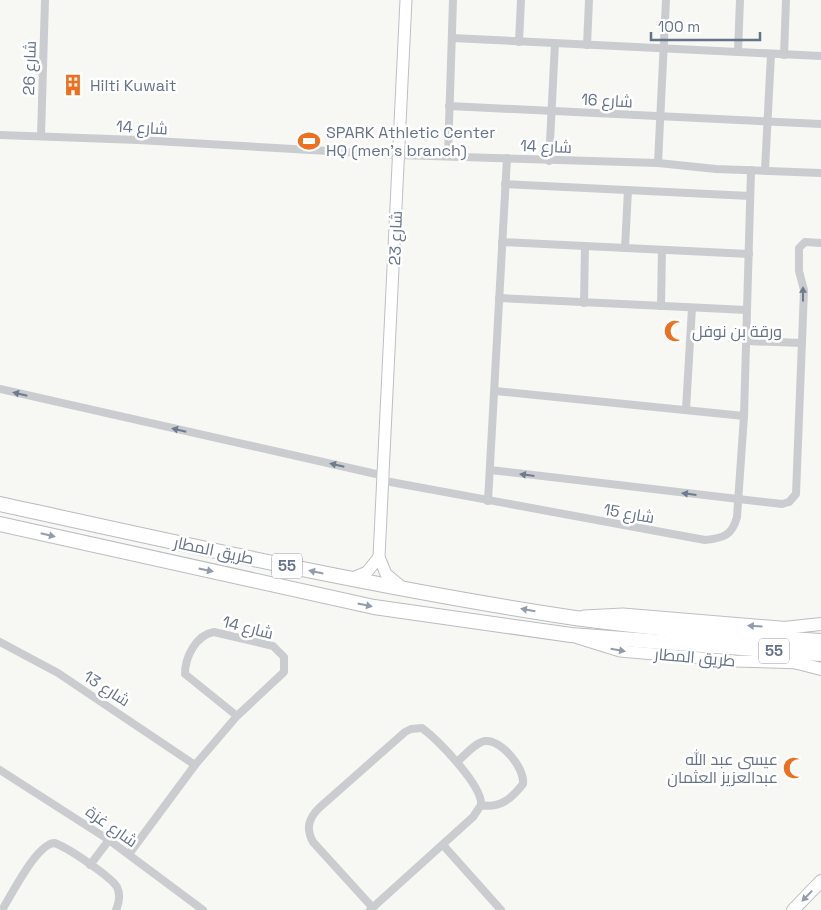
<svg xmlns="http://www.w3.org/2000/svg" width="821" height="910" font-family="'Space Grotesk',Cairo,sans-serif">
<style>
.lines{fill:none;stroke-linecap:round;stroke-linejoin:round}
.secondary-casing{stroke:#bcbfc4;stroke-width:13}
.primary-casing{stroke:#babdc2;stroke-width:14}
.highway-casing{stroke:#b9bcc0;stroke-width:16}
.street{stroke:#caccd0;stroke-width:8}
.secondary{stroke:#fff;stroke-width:11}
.primary{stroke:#fff;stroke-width:12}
.highway{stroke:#fff;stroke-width:14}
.oneway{fill:#6f7b8e}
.oneway2{fill:#939cab}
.labels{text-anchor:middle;stroke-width:5;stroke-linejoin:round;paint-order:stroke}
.shield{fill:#fff;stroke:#939cab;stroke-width:1}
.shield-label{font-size:15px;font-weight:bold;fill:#657287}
.street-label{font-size:16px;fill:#657287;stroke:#fff}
.poi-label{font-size:16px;fill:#657287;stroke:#fff;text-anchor:start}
</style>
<rect width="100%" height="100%" fill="#f7f8f4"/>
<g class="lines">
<!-- secondary casing -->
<g class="secondary-casing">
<g id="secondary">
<polyline points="350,579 367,572 379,557"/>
<polyline points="404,589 386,574 379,557 406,0"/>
<polyline points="584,616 623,614 792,628"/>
<polyline points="578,638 620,651 735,661 802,663"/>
</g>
</g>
<!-- primary casing -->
<g class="primary-casing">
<g id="primary">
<polyline points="784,628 821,624"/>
<polyline points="794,662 821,669"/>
<polyline points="793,910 821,881"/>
</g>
</g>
<!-- highway casing -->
<g class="highway-casing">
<g id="highway">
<path d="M0 504C191 546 382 589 575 618 657 629 739 636 821 641"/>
<polyline points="0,524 374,607 571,635 821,654"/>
</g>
</g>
<!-- street -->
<g class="street">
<polyline points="452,38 821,56"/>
<polyline points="519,42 521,0"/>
<polyline points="587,45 589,0"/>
<polyline points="738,52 740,0"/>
<polyline points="784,55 786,0"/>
<polyline points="449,106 821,124"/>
<polyline points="0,135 138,140 398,155 658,163 716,169 821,173"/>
<polyline points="41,136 45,0"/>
<polyline points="448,156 453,0"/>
<polyline points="549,161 555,43"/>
<polyline points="658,163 666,0"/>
<polyline points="765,170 771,54"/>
<polyline points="505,184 750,196"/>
<polyline points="502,242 749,254"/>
<polyline points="625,248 628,190"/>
<polyline points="499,298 747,310"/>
<polyline points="584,303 585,246"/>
<polyline points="661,306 662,250"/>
<polyline points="746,341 802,343"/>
<polyline points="0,389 385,476"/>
<polyline points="495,391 744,416"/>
<polyline points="686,409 692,308"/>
<polyline points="490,470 782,504 789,502 796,494 804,290 799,271 799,248 805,242 821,243"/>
<path d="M385 481 705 540C723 538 732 536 737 517L744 416 751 170"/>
<polyline points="488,501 507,158"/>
<polyline points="0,642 58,673 195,765"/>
<path d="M457 762C464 756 476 742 485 741 501 739 525 768 523 784 512 798 500 809 481 805"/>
<polyline points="0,770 109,840 203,910"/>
<polyline points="443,845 501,910"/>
<path d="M129 854 195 765 237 716 284 672V657L273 646 214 632C196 635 185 657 185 674L237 716"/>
<polyline points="90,865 109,840"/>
<path d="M2 910C12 894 36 845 54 843 66 846 111 877 117 887 121 895 119 903 116 910"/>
<path d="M370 910 473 817 481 805C483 786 438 740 422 728L411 729 405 732 319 808C308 819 306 829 313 842L373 908"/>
</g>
<!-- secondary -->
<use href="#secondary" class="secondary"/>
<!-- primary -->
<use href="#primary" class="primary"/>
<!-- highway -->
<use href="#highway" class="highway"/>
</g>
<!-- one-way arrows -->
<defs><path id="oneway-solid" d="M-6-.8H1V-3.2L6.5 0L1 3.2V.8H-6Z" transform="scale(1.25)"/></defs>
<g class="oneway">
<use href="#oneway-solid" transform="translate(803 294) rotate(-90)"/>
<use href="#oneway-solid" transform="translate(20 394) rotate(-167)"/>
<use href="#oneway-solid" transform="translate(179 430) rotate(-167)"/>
<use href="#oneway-solid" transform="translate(337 465) rotate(-167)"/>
<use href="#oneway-solid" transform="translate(527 475) rotate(-173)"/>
<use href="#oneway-solid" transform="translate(689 494) rotate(-173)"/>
</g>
<g class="oneway2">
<use href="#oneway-solid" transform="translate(48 535) rotate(13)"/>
<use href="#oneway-solid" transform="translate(206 570) rotate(12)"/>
<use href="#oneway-solid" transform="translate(316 572) rotate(-168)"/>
<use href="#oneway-solid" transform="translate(365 605) rotate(12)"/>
<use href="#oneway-solid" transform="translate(528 610) rotate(-170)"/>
<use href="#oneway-solid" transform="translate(755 626) rotate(-176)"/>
<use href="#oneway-solid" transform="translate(618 650) rotate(10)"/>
<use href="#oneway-solid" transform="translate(807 896) rotate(134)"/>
</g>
<!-- icons -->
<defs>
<g id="building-bare" transform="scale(1.725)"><path d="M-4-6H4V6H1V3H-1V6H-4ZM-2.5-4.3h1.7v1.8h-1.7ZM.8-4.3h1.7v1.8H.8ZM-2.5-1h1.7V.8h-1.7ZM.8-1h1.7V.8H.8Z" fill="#ee6f1e" stroke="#fff" stroke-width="2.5" paint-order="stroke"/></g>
<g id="stadium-bare" transform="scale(1.725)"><path d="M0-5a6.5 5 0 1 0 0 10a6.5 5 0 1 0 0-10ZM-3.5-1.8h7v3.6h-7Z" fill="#ee6f1e" stroke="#fff" stroke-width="2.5" paint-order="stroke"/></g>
<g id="mosque-bare" transform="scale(1.725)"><path d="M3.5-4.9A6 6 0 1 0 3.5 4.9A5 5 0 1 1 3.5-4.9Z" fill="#ee6f1e" stroke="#fff" stroke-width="2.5" paint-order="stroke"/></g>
</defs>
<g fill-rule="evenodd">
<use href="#building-bare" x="73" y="85"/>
<use href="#stadium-bare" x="309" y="141"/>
<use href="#mosque-bare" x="675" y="331"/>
<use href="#mosque-bare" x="794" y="768"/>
</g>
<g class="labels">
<!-- shield labels -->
<g class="shield">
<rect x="272" y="553.5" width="30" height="25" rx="4"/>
<rect x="759" y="638.5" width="30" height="25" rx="4"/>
</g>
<g class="shield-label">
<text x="287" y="571">55</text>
<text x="774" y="656">55</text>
</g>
<!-- street labels -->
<g class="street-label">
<text transform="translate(29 68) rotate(-88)" y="6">شارع 26</text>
<text transform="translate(607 100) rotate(3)" y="6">شارع 16</text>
<text transform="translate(142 127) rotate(3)" y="6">شارع 14</text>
<text transform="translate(546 146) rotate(2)" y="6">شارع 14</text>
<text transform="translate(395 238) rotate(-88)" y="6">شارع 23</text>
<text transform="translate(629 513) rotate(10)" y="6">شارع 15</text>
<text transform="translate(214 550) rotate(12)" y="6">طريق المطار</text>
<text transform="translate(248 627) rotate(14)" y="6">شارع 14</text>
<text transform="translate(695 657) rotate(5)" y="6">طريق المطار</text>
<text transform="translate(107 688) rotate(33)" y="6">شارع 13</text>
<text transform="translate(112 826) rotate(35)" y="6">شارع غزة</text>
</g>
<!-- poi labels -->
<g class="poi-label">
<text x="90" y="91">Hilti Kuwait</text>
<text x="326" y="138">SPARK Athletic Center<tspan x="326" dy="18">HQ (men’s branch)</tspan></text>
<text x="692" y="337">ورقة بن نوفل</text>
<text x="778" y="765" text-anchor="end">عيسى عبد الله<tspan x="778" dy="18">عبدالعزيز العثمان</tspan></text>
</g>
</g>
<!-- scale -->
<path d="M651 32v8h109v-8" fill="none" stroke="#657287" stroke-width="2.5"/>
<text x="658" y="32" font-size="15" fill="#657287" stroke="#ffffff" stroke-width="4" paint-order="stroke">100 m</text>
</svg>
